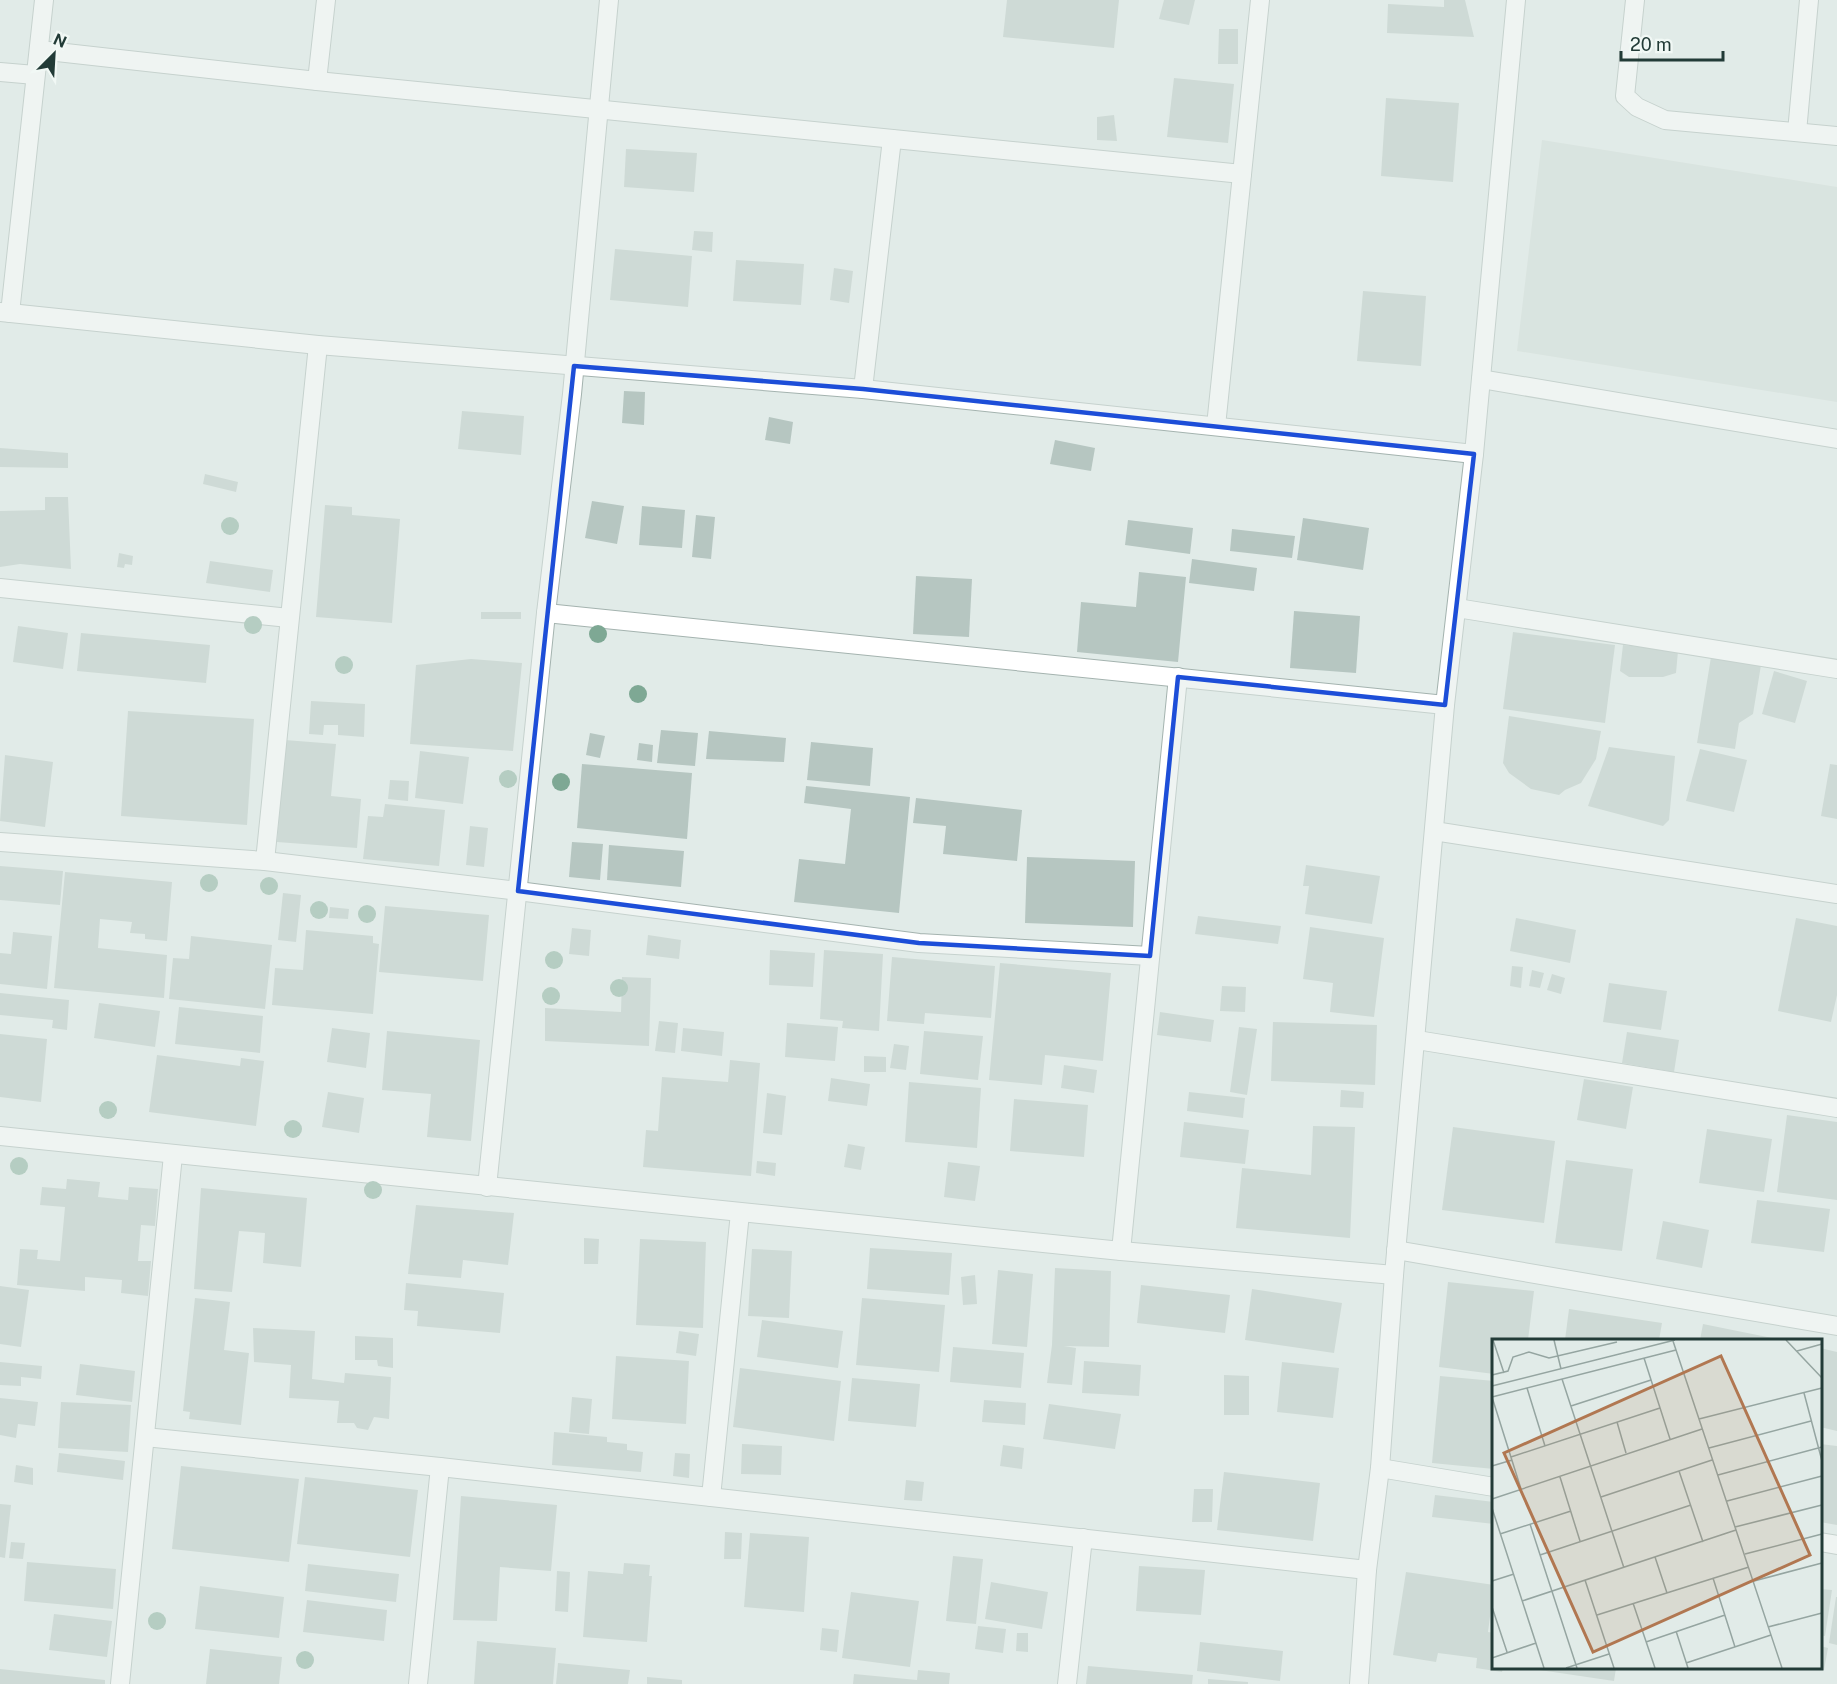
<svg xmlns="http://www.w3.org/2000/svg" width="1837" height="1684" font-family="'Public Sans',sans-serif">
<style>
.built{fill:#cfdbd7}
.building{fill:#b6c6c1}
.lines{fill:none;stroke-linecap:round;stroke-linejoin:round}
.service-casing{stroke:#a4b3af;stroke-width:20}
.minor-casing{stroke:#a4b3af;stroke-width:20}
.service{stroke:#fff;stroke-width:18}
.minor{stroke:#fff;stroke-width:18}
.tree{fill:#7ea894}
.marked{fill:none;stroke:#1d4ed8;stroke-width:4.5;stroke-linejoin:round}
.inset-road{fill:none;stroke:#95a5a1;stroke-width:1.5}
.view{fill:#b17751;fill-opacity:0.15;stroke:#b17751;stroke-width:3}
.inset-edge{fill:none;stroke:#223b37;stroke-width:3}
</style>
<rect width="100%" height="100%" fill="#e1ebe8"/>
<!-- built -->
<polygon class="built" points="1542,140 1837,187 1837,402 1517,351"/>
<!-- building -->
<g class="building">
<polygon points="1007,0 1119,0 1114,48 1003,37"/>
<polygon points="1164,0 1195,0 1189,25 1159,19"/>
<polygon points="1444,0 1465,0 1474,37 1387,33 1388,4 1444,7"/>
<polygon points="1219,29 1238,29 1238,64 1218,64"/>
<polygon points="1174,78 1234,84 1228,143 1167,137"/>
<polygon points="1386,98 1459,103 1453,182 1381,176"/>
<polygon points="1114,115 1117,141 1097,140 1097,117"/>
<polygon points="626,149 697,153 694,192 624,187"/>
<polygon points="694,231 713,232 712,252 692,250"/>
<polygon points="615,249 692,256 688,307 610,300"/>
<polygon points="736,260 804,264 801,305 733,301"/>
<polygon points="834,268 853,271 849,303 830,300"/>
<polygon points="1363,291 1426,296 1421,366 1357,361"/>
<polygon points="624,391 645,392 644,425 622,423"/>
<polygon points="462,411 524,416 521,455 458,449"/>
<polygon points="769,417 793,422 790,444 765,440"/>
<polygon points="1055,440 1095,448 1091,471 1050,464"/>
<polygon points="0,448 68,453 68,468 0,467"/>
<polygon points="205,474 238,482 236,492 203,484"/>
<polygon points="45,497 68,497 71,569 20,564 0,567 0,511 45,510"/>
<polygon points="592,501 624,506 617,544 585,538"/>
<polygon points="325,505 352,507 352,515 400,519 392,623 316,617"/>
<polygon points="642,506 685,510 682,548 639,545"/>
<polygon points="696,515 715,517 711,559 692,557"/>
<polygon points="1303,518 1369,528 1363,570 1297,560"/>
<polygon points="1128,520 1193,528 1190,554 1125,545"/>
<polygon points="1232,529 1295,536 1292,558 1230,551"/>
<polygon points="119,553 133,556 132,565 125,564 124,568 117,567"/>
<polygon points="1192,559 1257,568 1254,591 1189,583"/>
<polygon points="210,561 273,570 270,592 206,583"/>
<polygon points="1139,572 1186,577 1178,662 1077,652 1081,602 1136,607"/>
<polygon points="916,576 972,579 969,637 913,634"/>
<polygon points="1294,611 1360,616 1356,673 1290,668"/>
<rect x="481" y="612" width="40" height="7"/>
<polygon points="18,626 68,633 63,669 13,662"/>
<polygon points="1513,632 1615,645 1605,723 1503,709"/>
<polygon points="81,633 210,645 206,683 77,671"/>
<polygon points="1623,645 1678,651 1676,673 1663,677 1629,677 1620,671"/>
<polygon points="1711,657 1761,665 1753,714 1739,723 1735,749 1697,743"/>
<polygon points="471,659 522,663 513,751 410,744 416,665"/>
<polygon points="1774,671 1807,681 1795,723 1762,714"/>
<polygon points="311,701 365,704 364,737 338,735 338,725 324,725 323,735 309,734"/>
<polygon points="128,711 254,719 247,825 121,816"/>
<polygon points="1509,716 1601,731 1596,759 1581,783 1565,790 1559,795 1531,789 1509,773 1503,763"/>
<polygon points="661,730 698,733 695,766 657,763"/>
<polygon points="709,731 786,738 784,762 706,759"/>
<polygon points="590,733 605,736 600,758 586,755"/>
<polygon points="285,740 336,744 331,796 361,799 357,848 277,842"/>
<polygon points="811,742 873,748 870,786 807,780"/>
<polygon points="639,743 653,745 652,762 637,760"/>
<polygon points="1609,747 1675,756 1669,820 1663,826 1588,806"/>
<polygon points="1700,749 1747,760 1734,812 1686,801"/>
<polygon points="420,751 469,757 463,804 415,798"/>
<polygon points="5,755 53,762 45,827 0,821"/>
<polygon points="582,764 692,773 687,839 577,828"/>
<polygon points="1830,764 1837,765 1837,819 1821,816"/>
<polygon points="390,780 409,781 408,801 388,799"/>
<polygon points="806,786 910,797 899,913 794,902 799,859 845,864 851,809 804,803"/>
<polygon points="916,798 1022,810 1017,861 943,854 946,826 913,823"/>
<polygon points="385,804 445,810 439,866 363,859 368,816 383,817"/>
<polygon points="470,826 488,828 484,867 466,865"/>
<polygon points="572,842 603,844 600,880 569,877"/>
<polygon points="609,845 684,851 681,887 607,880"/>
<polygon points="1027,857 1135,861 1133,927 1025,923"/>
<polygon points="1306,865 1380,876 1372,924 1305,914 1309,886 1303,886"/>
<polygon points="0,866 63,871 60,905 0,900"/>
<polygon points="65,872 172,882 167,941 145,939 145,934 130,933 132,922 100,919 98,948 167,955 164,998 54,988"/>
<polygon points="283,893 301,895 296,942 278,940"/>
<polygon points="385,906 489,915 483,981 379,972"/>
<polygon points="330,907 349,909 348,919 329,918"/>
<polygon points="1198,916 1281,926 1278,944 1195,934"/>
<polygon points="1516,918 1576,930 1570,963 1510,951"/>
<polygon points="1796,918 1837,926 1837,995 1831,1022 1778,1011"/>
<polygon points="1310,927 1384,938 1374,1017 1330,1012 1333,983 1303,979"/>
<polygon points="572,928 591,930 589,956 569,954"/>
<polygon points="306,930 373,936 373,943 379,944 373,1014 272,1005 275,968 303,970"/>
<polygon points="13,932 52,936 47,989 0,984 0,953 11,954"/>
<polygon points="648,935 681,940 679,959 646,955"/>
<polygon points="191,936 272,945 265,1009 169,999 173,958 189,959"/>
<polygon points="770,950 815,953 813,987 769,985"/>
<polygon points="824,950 883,954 879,1031 842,1028 843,1021 820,1019"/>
<polygon points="892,957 995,966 991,1018 925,1013 924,1024 887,1021"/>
<polygon points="1000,963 1111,973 1103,1061 1045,1055 1042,1085 989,1080"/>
<polygon points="1512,966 1523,967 1521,988 1510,986"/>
<polygon points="1532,970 1544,973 1540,988 1529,986"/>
<polygon points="1552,974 1565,978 1561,994 1547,990"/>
<polygon points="622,977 651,978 649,1046 545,1041 545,1008 621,1012"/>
<polygon points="1609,983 1667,991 1661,1030 1603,1022"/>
<polygon points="1222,986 1246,987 1245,1012 1220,1011"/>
<polygon points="0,993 69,1000 67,1030 52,1028 53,1020 0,1015"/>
<polygon points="99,1003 160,1011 155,1047 94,1038"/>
<polygon points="179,1007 263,1016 260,1053 175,1044"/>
<polygon points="1160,1012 1214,1020 1211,1042 1157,1035"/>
<polygon points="659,1021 678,1023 675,1053 655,1051"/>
<polygon points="1273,1022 1377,1025 1375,1085 1271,1081"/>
<polygon points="787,1023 838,1027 835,1061 785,1057"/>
<polygon points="1239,1027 1257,1029 1247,1095 1230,1092"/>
<polygon points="332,1028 370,1033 366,1068 327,1062"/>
<polygon points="683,1028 724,1032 722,1056 681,1051"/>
<polygon points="387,1031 480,1040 471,1141 427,1137 431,1094 382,1090"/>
<polygon points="924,1031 983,1036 978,1080 920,1074"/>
<polygon points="1627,1032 1679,1040 1674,1072 1622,1063"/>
<polygon points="0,1034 47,1039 41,1102 0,1097"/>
<polygon points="894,1044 909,1046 906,1070 890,1068"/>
<polygon points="157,1055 240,1066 241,1058 264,1061 256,1126 149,1112"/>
<polygon points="864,1056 886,1057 886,1072 864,1072"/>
<polygon points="730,1060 760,1063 751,1176 643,1167 646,1130 658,1131 662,1077 728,1082"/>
<polygon points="1064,1065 1097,1070 1094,1093 1061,1088"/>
<polygon points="831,1078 870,1084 867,1106 828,1101"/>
<polygon points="1584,1079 1633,1087 1626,1129 1577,1120"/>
<polygon points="909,1082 981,1088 977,1148 905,1142"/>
<polygon points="1341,1090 1364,1092 1363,1108 1340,1107"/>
<polygon points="328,1092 364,1098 359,1133 322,1127"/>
<polygon points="1189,1092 1245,1098 1243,1118 1187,1111"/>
<polygon points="767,1093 786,1096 782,1135 763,1133"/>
<polygon points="1014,1099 1088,1105 1084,1157 1010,1151"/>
<polygon points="1787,1115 1837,1122 1837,1200 1777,1192"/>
<polygon points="1184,1122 1249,1130 1245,1164 1180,1157"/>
<polygon points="1313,1126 1355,1127 1350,1238 1236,1228 1242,1168 1311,1175"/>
<polygon points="1453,1127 1555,1141 1544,1223 1442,1210"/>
<polygon points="1707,1129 1772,1139 1764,1192 1699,1183"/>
<polygon points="848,1144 865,1147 861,1170 844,1167"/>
<polygon points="1566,1160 1633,1169 1622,1251 1555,1243"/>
<polygon points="757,1161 776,1163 775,1176 756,1173"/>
<polygon points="948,1162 980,1166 975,1201 944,1197"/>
<polygon points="67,1179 100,1182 98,1197 128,1200 129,1187 158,1189 155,1226 141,1225 138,1261 151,1261 148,1296 121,1293 122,1280 85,1277 85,1291 17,1285 20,1249 38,1250 37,1259 60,1261 65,1207 40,1205 42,1187 66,1189"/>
<polygon points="201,1188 307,1198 301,1267 263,1263 265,1233 239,1231 232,1292 194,1289"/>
<polygon points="1757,1200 1830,1209 1824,1252 1751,1243"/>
<polygon points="416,1205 514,1213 508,1265 463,1260 461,1278 408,1274"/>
<polygon points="1663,1221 1709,1230 1702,1268 1656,1259"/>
<polygon points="584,1238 599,1239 598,1264 584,1264"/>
<polygon points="640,1239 706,1242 703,1328 636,1325"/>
<polygon points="870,1248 952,1253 949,1295 867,1289"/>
<polygon points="752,1249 792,1251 789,1318 748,1316"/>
<polygon points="1055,1268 1111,1271 1109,1347 1064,1346 1076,1348 1072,1385 1047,1383 1052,1345"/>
<polygon points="998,1270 1033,1274 1027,1347 992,1344"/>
<polygon points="975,1275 977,1304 963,1305 961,1277"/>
<polygon points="1448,1282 1534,1291 1528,1340 1494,1340 1494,1374 1439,1367"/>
<polygon points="406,1283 504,1293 500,1333 417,1326 418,1311 404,1310"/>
<polygon points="1141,1285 1230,1295 1225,1333 1137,1323"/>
<polygon points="0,1286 29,1290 21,1347 0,1344"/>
<polygon points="1252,1289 1342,1303 1334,1353 1245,1340"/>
<polygon points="195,1298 230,1302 224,1350 249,1353 241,1425 189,1419 190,1412 183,1411"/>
<polygon points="862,1298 945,1305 939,1372 856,1365"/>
<polygon points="1569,1309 1662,1323 1659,1340 1565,1340"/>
<polygon points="762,1320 843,1331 838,1368 757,1357"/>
<polygon points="1703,1324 1777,1339 1777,1340 1700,1340"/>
<polygon points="253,1328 315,1331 312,1379 344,1383 345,1373 391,1377 389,1419 374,1417 368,1430 357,1428 354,1423 337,1423 339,1401 289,1398 291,1365 254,1362"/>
<polygon points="679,1331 699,1334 696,1356 676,1353"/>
<polygon points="355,1336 393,1338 393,1368 378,1366 377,1360 355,1360"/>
<polygon points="953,1347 1024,1353 1021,1388 950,1382"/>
<polygon points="1820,1348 1837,1352 1837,1431 1820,1427"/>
<polygon points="616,1356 689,1361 686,1424 612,1419"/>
<polygon points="1084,1361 1141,1365 1139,1396 1082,1393"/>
<polygon points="0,1362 42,1366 41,1379 21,1377 21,1386 0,1385"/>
<polygon points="1282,1362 1339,1368 1333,1418 1277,1412"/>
<polygon points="80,1364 135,1371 132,1402 76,1395"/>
<polygon points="740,1368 841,1381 834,1441 733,1427"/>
<polygon points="1224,1375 1249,1376 1249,1415 1224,1415"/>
<polygon points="1440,1376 1494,1381 1494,1469 1432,1463"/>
<polygon points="852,1378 920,1384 916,1427 848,1421"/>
<polygon points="572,1397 592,1399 589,1434 569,1432"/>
<polygon points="0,1398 38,1402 35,1426 18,1424 16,1438 0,1435"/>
<polygon points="984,1400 1026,1403 1025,1425 982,1422"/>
<polygon points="61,1402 131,1405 128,1452 58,1448"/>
<polygon points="1049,1404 1121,1414 1115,1449 1043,1439"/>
<polygon points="554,1432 607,1437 607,1442 627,1444 627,1450 643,1452 641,1472 552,1465"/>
<polygon points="742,1444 782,1446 781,1475 741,1474"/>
<polygon points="1820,1444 1837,1446 1837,1525 1820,1522"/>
<polygon points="1003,1445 1024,1448 1022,1469 1000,1466"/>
<polygon points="59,1453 125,1461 123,1480 57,1472"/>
<polygon points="675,1453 690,1454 689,1478 673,1476"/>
<polygon points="16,1465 33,1468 33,1485 14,1482"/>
<polygon points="181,1466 299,1479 289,1562 172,1549"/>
<polygon points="1224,1472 1320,1483 1313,1541 1217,1530"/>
<polygon points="305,1477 418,1490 410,1557 297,1544"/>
<polygon points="906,1480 924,1482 922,1501 904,1500"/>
<polygon points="1194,1489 1213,1489 1212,1522 1192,1522"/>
<polygon points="1435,1495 1494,1502 1494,1524 1432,1517"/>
<polygon points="461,1496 557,1505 551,1571 500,1567 497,1621 453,1620"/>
<polygon points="0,1504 11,1505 5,1558 0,1557"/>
<polygon points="725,1532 742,1533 741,1559 724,1559"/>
<polygon points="750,1533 809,1537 804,1612 744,1607"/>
<polygon points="11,1542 25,1543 23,1559 9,1558"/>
<polygon points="953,1556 983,1559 976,1624 946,1621"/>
<polygon points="27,1562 116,1569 113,1609 24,1601"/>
<polygon points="624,1563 650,1565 649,1576 652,1576 647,1642 583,1637 588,1571 623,1574"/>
<polygon points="308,1564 399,1574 396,1602 305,1591"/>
<polygon points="1139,1566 1205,1570 1201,1615 1136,1611"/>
<polygon points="557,1571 570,1572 568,1612 555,1611"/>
<polygon points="1406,1572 1494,1585 1488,1632 1494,1633 1494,1668 1503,1668 1502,1672 1476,1668 1477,1658 1438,1653 1436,1662 1393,1655"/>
<polygon points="991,1582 1048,1592 1042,1629 985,1619"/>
<polygon points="200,1586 284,1597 279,1638 195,1629"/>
<polygon points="1820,1589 1832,1590 1825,1636 1820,1635"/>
<polygon points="851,1592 919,1601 910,1667 842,1658"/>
<polygon points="1836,1597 1837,1597 1837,1645 1829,1643"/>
<polygon points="307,1600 387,1610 384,1641 303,1632"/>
<polygon points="54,1614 112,1621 107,1657 49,1650"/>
<polygon points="978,1626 1006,1629 1003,1653 975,1649"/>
<polygon points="822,1628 839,1630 837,1652 820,1650"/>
<polygon points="1017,1633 1028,1633 1028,1652 1016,1651"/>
<polygon points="477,1641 556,1648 553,1684 474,1684"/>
<polygon points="1200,1642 1283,1651 1280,1681 1197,1671"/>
<polygon points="1820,1646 1828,1648 1824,1670 1820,1669"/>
<polygon points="210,1649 282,1657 279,1684 206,1684"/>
<polygon points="558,1663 630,1670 628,1684 556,1684"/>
<polygon points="1088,1666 1193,1675 1192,1684 1086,1684"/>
<polygon points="1526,1668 1616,1668 1614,1681"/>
<polygon points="0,1669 105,1680 105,1684 0,1684"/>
<polygon points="918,1670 950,1673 949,1684 853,1684 854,1674 917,1680"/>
<polygon points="647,1677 682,1680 682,1684 647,1684"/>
<polygon points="1208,1679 1248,1682 1248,1684 1208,1684"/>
</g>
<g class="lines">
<!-- service casing -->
<g class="service-casing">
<g id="service">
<polyline points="1635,0 1625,96 1637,107 1665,120 1837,136"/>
<polyline points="1797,132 1809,0"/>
</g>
</g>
<!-- minor casing -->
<g class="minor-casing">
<g id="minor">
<polyline points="39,50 317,81 1242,174"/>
<polyline points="0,72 35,75"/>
<polyline points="317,81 326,0"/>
<polyline points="0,312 318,345 863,389 1474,454"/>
<polyline points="10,313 44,0"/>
<polyline points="1481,379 1837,439"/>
<polyline points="863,389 892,139"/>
<polyline points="1216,426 1260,0"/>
<polyline points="0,588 289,618"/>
<polyline points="1457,608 1837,669"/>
<polyline points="546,613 1445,705"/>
<polyline points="1434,831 1837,894"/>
<polyline points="0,842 265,861 518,891 919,943 1150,956"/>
<polyline points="265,861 318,345"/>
<polyline points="1417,1040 1837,1108"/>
<polyline points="0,1136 1121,1251 1394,1275"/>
<polyline points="487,1187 546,613 572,394 609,0"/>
<polyline points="1396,1250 1837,1326"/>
<polyline points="1121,1251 1178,677"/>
<polyline points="145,1437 440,1467 1367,1570"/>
<polyline points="1380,1468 1494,1487"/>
<polyline points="711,1497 740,1213"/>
<polyline points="1820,1542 1837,1545"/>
<polyline points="120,1684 173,1155"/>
<polyline points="418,1684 440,1467"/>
<polyline points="1067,1684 1083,1538"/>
<polyline points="1359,1684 1367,1570 1380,1468 1394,1275 1445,705 1474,454 1516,0"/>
</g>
</g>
<!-- service -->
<use href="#service" class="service"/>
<!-- minor -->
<use href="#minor" class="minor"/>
</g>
<!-- trees -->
<g class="tree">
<circle cx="230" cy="526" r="9"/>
<circle cx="253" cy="625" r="9"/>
<circle cx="598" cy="634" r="9"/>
<circle cx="344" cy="665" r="9"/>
<circle cx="638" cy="694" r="9"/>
<circle cx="508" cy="779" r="9"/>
<circle cx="561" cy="782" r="9"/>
<circle cx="209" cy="883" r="9"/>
<circle cx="269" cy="886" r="9"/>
<circle cx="319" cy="910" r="9"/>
<circle cx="367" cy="914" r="9"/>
<circle cx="554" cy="960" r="9"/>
<circle cx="619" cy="988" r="9"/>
<circle cx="551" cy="996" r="9"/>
<circle cx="108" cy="1110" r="9"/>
<circle cx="293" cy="1129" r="9"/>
<circle cx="19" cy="1166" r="9"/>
<circle cx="373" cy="1190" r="9"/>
<circle cx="157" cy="1621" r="9"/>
<circle cx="305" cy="1660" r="9"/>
</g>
<!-- marked area -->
<path d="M0 0H1837V1684H0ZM574 366 863 389 1474 454 1445 705 1178 677 1150 956 919 943 518 891Z" fill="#e1ebe8" fill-opacity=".55" fill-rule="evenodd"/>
<path class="marked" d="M574 366 863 389 1474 454 1445 705 1178 677 1150 956 919 943 518 891Z"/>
<!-- overview -->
<g transform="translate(1492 1339)">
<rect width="330" height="330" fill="#e1ebe8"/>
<path class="inset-road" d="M1 1 12 34M62 1 69 30M294 1 330 39M181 2 290 329M305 12 330 5M152 19 178 100M0 36 16 32 21 18 37 13 57 19 125 3M70 40 132 229M0 47 183 1M35 49 53 107M312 54 330 122M0 58 184 11M0 58 29 150M79 67 159 41M207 80 330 49M125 83 134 114M217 109 319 82M19 118 168 69M0 127 20 121M187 132 211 203M226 136 330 108M68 138 88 202M109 158 220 121M0 160 210 90M235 162 330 137M0 169 52 329M38 185 85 329M243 188 330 166M8 195 79 172M253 215 330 195M48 216 199 166M163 218 175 254M221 239 243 308M93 241 122 329M0 242 22 235M262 242 330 224M30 262 244 191M141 264 163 329M0 268 15 313M105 276 257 228M276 288 330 274M184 292 196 329M154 303 233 276M0 319 44 304M194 324 279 296M74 329 117 315"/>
<path class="view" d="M229 17 318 216 101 313 12 114Z"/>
<rect width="330" height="330" class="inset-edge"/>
</g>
<!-- north arrow -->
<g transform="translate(54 54) rotate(24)" stroke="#f1f8f5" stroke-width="4.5" paint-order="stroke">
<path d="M0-4.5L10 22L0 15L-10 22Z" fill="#223b37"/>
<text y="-9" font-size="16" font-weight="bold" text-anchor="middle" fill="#223b37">N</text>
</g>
<!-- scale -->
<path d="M1621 51v9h102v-9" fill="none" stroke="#223b37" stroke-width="3"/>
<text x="1630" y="51" font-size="18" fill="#223b37" stroke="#f1f8f5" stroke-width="4.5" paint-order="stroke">20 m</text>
</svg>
